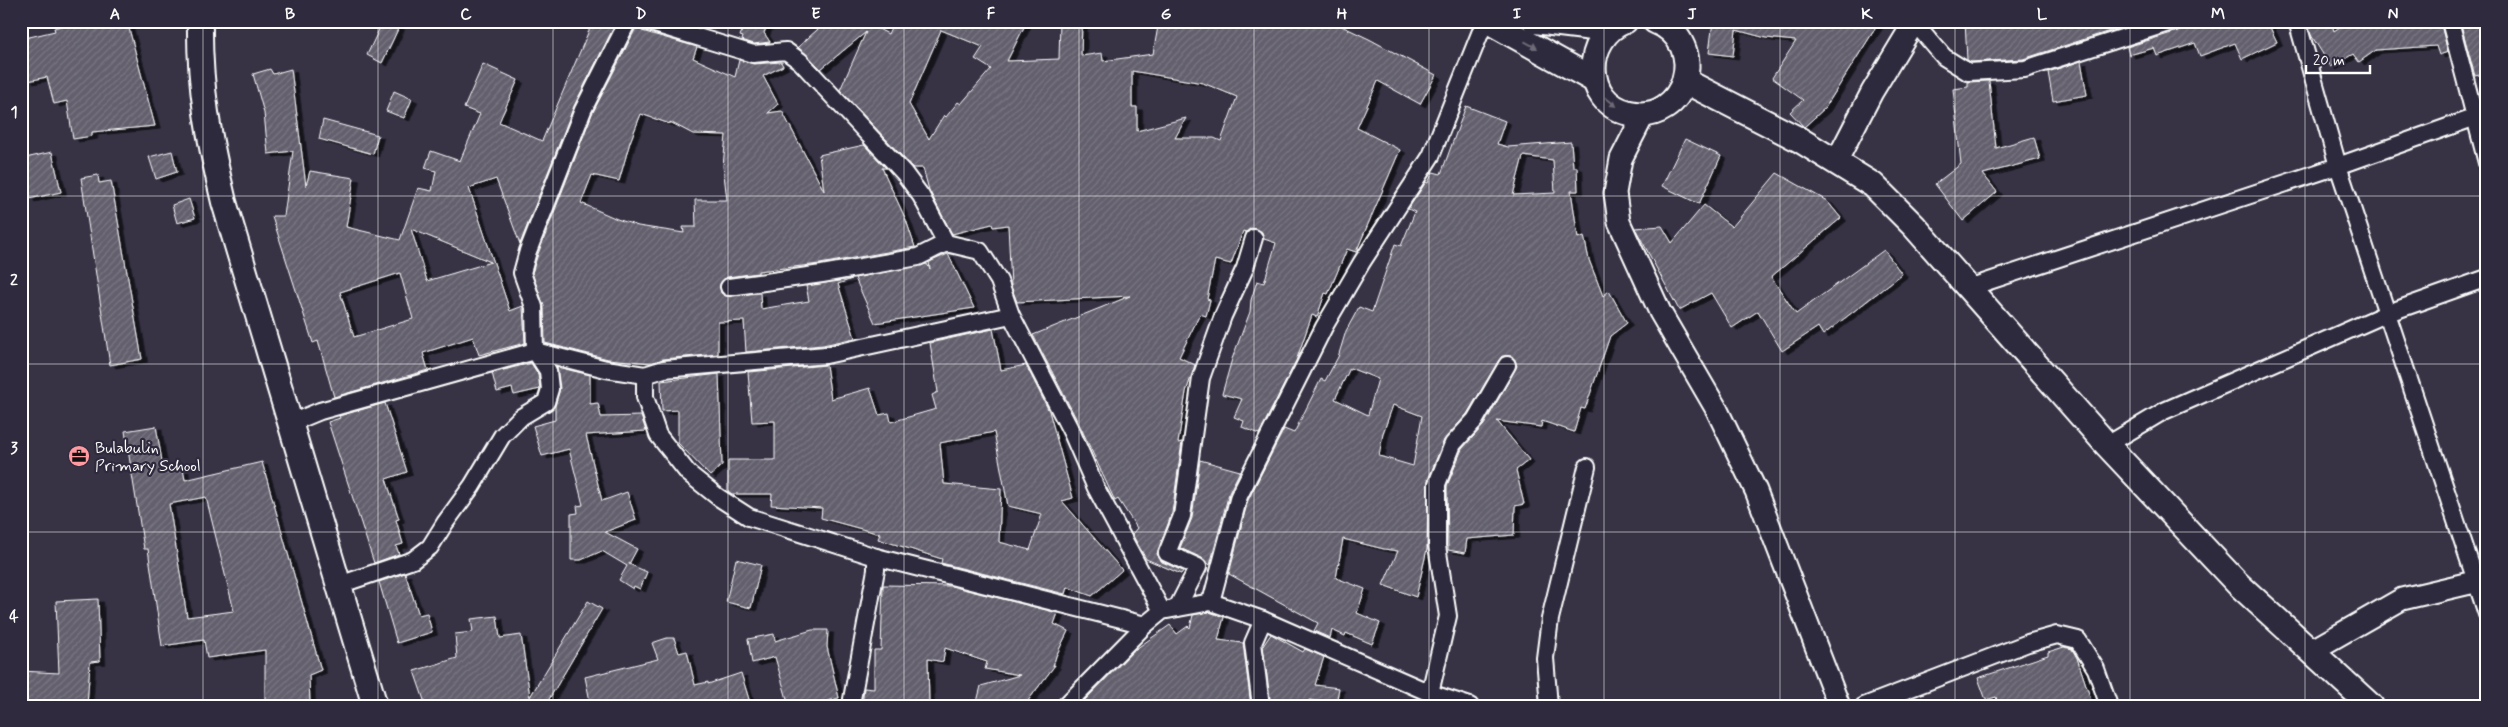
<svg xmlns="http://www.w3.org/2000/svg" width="2508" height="727" font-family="Mynerve,sans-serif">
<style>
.building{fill:url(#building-hatch);stroke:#fff;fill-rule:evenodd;filter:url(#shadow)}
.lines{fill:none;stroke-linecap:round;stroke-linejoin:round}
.minor-casing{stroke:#fff;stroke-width:20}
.tertiary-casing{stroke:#fff;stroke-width:25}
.secondary-casing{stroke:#fff;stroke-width:28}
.minor{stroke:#2f2a3d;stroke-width:16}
.tertiary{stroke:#2f2a3d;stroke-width:21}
.secondary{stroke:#2f2a3d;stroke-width:24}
.oneway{fill:#6d6a77}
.grid{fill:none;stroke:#fff;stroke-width:1;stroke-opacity:0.55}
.labels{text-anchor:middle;stroke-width:4.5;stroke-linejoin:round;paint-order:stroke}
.poi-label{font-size:16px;fill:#fff;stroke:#2f2a3d;text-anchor:start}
.neatline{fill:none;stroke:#fff;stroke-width:2}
.grid-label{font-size:16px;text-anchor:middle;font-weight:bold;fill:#fff}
</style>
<defs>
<pattern id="building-hatch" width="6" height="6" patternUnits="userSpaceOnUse" patternTransform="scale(1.25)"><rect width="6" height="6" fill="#635f6d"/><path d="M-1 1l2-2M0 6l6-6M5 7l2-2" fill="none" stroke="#7a7783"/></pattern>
<filter id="shadow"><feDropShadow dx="5.5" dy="3" stdDeviation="0" flood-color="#0009"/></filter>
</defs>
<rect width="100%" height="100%" fill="#373345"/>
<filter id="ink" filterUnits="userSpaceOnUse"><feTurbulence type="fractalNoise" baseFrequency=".02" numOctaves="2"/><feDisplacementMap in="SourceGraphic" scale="10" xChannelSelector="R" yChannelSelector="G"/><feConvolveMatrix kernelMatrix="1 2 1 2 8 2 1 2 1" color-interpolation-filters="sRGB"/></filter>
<g filter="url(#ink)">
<!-- building -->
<g class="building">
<polygon points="79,21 127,21 155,126 92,132 92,136 73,139 67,101 54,104 47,77 28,81 21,51 21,39 55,31 54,28"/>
<polygon points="383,21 399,27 382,63 367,55"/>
<path d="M593 21H617L574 106 520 244 496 179 469 188 510 311 523 306 525 343 479 355 473 337 423 353 428 370 334 397 318 341 313 343 272 216H284L293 151 268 154 264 113 253 74 270 69 273 74 291 69 306 186 310 171 354 178 346 227 400 240 418 188 432 191 436 171 425 168 431 151 460 161 480 114 464 108 483 64 518 80 499 122 542 141ZM411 229 491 262 427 281ZM400 273 413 319 354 337 340 292Z"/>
<polygon points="680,21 707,21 704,29"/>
<polygon points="746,21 769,21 764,33 770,42 754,44 742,40 743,37 740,36"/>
<path d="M827 21H878L873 26 888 34 894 21H1027L1007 61 1059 59 1060 21H1082L1081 56 1102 53 1103 61 1153 54 1159 21H1331L1369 39 1436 75 1420 104 1378 81 1357 128 1400 150 1356 252 1347 249 1328 294 1325 293 1317 317 1312 315 1296 361 1259 434 1242 427 1244 421 1234 417 1242 399 1222 394 1232 359 1250 312 1251 300 1257 281 1264 283 1276 243 1264 239 1262 232 1257 229 1251 228 1246 232 1243 231 1231 264 1215 260 1207 299 1210 300 1206 316 1200 314 1179 357 1195 365 1186 392 1178 443 1182 442 1172 513 1157 554 1162 562 1183 571 1181 574 1146 559 1132 534 1137 528 1118 499 1115 501 1081 428 1033 335 1130 296 1017 302 1011 286 1008 225 993 227 992 224 952 234 929 190 923 168H913L840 90 866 32 821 69 798 47ZM941 30 983 47 975 59 991 69 961 104 958 102 946 117 944 115 929 139 909 104ZM1132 71 1203 83 1237 97 1221 141 1214 138H1175L1186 118 1137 131V107H1132Z"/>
<polygon points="1713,21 1846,21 1856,27 1860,21 1880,21 1825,108 1804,127 1790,112 1803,100 1772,78 1796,41 1766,38 1736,30 1733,56 1709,53"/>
<polygon points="1965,21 2141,21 2023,59 1971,62 1967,60"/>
<polygon points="2185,21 2267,21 2277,42 2242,59 2235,43 2200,56 2195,43 2157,56 2154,48 2129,55 2127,47 2178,31 2183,27"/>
<polygon points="2307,21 2331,21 2334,31 2349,21 2385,21 2388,27 2440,21 2448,52 2439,55 2436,46 2376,50 2359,62 2353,54 2331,67 2311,35"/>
<polygon points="2460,21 2487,21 2487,73 2475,76"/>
<path d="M637 26 642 31 697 47 693 58 735 77 739 60 754 64 781 62 783 66 763 76 778 104 768 113 782 111 824 191 819 155 864 145 886 168H882L906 220 915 247 820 264 758 271V273L727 277 720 284 721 293 726 296 760 293 761 309 809 301 806 286 852 279 838 284 855 338 823 345 746 352 744 321 718 322V354L663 359 651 363 608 359 545 343 544 306 532 273 538 254 592 114ZM641 114 670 124V122L693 134 726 135 723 166 727 200H695L696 227H683L684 233 638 226 617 219 581 203 592 175 619 181 630 142Z"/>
<polygon points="2081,61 2087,95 2053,101 2048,72"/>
<polygon points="1989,81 1996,148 2034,137 2040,159 1983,174 1997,192 1963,221 1935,184 1961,164 1953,89 1968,87 1968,82"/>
<polygon points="394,91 412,99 404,118 386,111"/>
<path d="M1466 106 1505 121 1497 144 1508 147 1571 142 1573 167H1577L1578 191H1571L1578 238 1584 236 1589 260 1603 296 1609 291 1627 323 1610 336 1585 409 1581 408 1574 432 1542 421 1541 427 1497 421 1529 460 1516 470 1524 504 1515 506 1514 535 1467 539 1465 553 1448 550 1447 486 1462 449 1484 425 1517 366 1512 356H1502L1499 360 1467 414 1444 440 1428 480 1427 549 1416 597 1383 585 1398 551 1384 549 1343 539 1336 578 1365 589 1357 613 1380 623 1372 644 1346 633 1345 636 1332 630 1330 638 1314 631 1318 623 1229 574 1248 500 1284 429 1294 433 1321 379 1325 381 1338 357 1346 331 1359 307 1372 312 1395 244 1401 246 1415 212 1408 209 1426 182 1428 183 1433 172 1441 174ZM1523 156 1553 160 1555 193 1513 195ZM1350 368 1378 379 1368 415 1335 399ZM1393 405 1422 416 1413 466 1379 456 1383 433Z"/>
<polygon points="323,120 378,135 373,154 319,139"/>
<polygon points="1685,139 1721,156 1699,204 1662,186"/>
<polygon points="172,151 177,172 156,179 149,157"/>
<polygon points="52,152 61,192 29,199 21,159"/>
<polygon points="1777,173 1827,201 1841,218 1771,277 1796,314 1884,250 1902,274 1823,335 1818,327 1782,351 1758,311 1732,328 1711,293 1679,310 1635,228 1662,226 1672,243 1704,205 1732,227"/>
<polygon points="98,175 99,183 111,181 142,359 110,365 81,178"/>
<polygon points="189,199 195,218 177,223 172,205"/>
<polygon points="948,254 974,308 875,323 855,278 927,264 930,269 929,262"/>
<path d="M993 329 1001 370 1026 365 1049 411 1073 498 1062 501 1122 570 1092 596 1067 587 1065 594 941 563 942 559 878 539 880 534 821 518 822 508 771 505 772 494H732L728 491V460H775V421L752 422 748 372 826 365 831 399 870 388 879 415 889 413 891 422 936 409 932 395 938 392 930 343ZM994 432 1008 506 1042 514 1030 550 999 542 1001 489 944 484 940 443Z"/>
<polygon points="531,363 538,374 540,389 514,395 512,388 497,392 492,373"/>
<polygon points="557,367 590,375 590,404 598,403 601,417 641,416 646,431 586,435 602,501 627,492 636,520 605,532 637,549 629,564 647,572 640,589 634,586 633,589 619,580 627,566 602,551 581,560 571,560 571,514 578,513 577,506 583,505 569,449 542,456 533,426 555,420 555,406 560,388"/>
<polygon points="719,374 722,465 710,476 678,443 678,410 662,411 661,381"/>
<polygon points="385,403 407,472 386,479 399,519 396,520 403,544 396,546 399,554 374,563 328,422 340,418 339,416"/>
<path d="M156 426 164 473 183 469 185 480 262 462 321 670 309 675 310 706H275V703H265V650L207 658 204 640 162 646 148 549H144L125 431ZM206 497 234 611 187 617 169 504Z"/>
<polygon points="1200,460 1240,471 1229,493 1210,565 1202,558 1180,548 1192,518"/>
<polygon points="736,559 761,565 751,608 726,602"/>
<polygon points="405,573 419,615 427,613 432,632 397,643 379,582"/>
<polygon points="883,585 951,586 1058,613 1054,624 1068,631 1056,656 1053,666 1055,665 1024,706 976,706 981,686 1020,675 985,669 987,662 945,648 943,662 928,659 929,706 862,706 864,688 874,689 874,650 881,650"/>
<polygon points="98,599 100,661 90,662 87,706 25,706 26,689 21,689 21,671 59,673 56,601"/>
<polygon points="588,601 602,609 545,706 426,706 414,671 457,658 455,634 473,632 471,619 497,616 500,638 521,635 530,697"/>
<polygon points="1209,612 1224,617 1218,640 1243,643 1251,706 1079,706 1133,651 1170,625 1177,634 1188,626 1190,628 1193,615"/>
<polygon points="812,630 828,630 827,647 839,698 809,706 789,706 775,657 752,663 748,639 774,634 775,641"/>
<polygon points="1271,634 1303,652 1305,649 1324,657 1315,685 1339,688 1336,704 1309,700 1309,706 1271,706 1263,646"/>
<polygon points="667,638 674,638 679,653 687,651 695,685 708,682 708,684 741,673 751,706 686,706 684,699 660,706 591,706 585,677 658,659 652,643"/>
<polygon points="2064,647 2072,649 2077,658 2093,706 1999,706 1996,697 1986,700 1978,678 2048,655 2048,652"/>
</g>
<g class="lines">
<!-- minor casing -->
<g class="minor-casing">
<g id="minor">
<polyline points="645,21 753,54 786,51 800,61 904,173 921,196 946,243"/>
<polyline points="2297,21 2338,166 2487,614"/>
<polyline points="2450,21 2487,163"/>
<polyline points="1914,22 1944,57 1968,72 2025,69 2175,21"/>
<polyline points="729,287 822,274 918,257 946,243 980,251 999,281 1011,315 1072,433 1096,488 1162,611"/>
<polyline points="1968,288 2338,166 2487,113"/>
<polyline points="645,375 664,369 826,355 1011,315"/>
<polyline points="291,423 320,411 535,351 606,369 645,375 645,397 658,435 688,473 718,497 749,517 876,557 1145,625"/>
<polyline points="2107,445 2164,411 2388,313 2487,278"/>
<polyline points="339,585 413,560 430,547 445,523 472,486 502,436 521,417 546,402 550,389 548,371 535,351 534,307 522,273 528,251 583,110 628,21"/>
<polyline points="1211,602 1239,496 1324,327 1362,262 1431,156 1485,21"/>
<polyline points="1177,608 1198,567 1167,553 1182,516 1201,378 1223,316 1245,268 1254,238"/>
<polyline points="1430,693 1448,616 1437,546 1437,484 1453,444 1475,420 1507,365"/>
<polyline points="852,706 852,699 876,570 876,557"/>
<polyline points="1065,706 1145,625 1162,611 1211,602 1263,620 1430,693 1470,706"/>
<polyline points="1261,706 1253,643 1263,620"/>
<polyline points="1549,706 1545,658 1550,619 1587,467"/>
<polyline points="1864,706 2028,643 2057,635 2078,640 2096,669 2109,706"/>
</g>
</g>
<!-- tertiary casing -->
<g class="tertiary-casing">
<g id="tertiary">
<polyline points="1644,114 1621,159 1615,193 1619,222 1660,312 1717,410 1756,491 1839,706"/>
<polyline points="1836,162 1872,92 1915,21"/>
<polyline points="2311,651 2402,599 2487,579"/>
</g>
</g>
<!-- secondary casing -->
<g class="secondary-casing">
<g id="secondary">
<path d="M200 21C199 87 209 139 224 202L375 706"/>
<polyline points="1488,21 1594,80"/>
<polyline points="1535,21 1609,30"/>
<path d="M1625 21C1583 37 1582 102 1629 113 1686 126 1711 43 1655 21"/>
<polyline points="1685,81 1800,140 1873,185 1914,226 2107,445 2238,584 2371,706"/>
</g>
</g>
<!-- minor -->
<use href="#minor" class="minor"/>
<!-- tertiary -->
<use href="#tertiary" class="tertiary"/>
<!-- secondary -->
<use href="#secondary" class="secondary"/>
</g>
<!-- one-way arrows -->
<defs><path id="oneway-solid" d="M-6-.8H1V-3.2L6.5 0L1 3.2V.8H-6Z" transform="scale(1.25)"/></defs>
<g class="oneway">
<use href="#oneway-solid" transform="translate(1531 45) rotate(29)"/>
<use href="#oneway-solid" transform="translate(1611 102) rotate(39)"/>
</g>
</g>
<!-- grid -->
<path class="grid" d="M203 21V706M378 21V706M553 21V706M728 21V706M904 21V706M1079 21V706M1254 21V706M1429 21V706M1604 21V706M1780 21V706M1955 21V706M2130 21V706M2305 21V706M21 196H2487M21 364H2487M21 532H2487"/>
<!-- icons -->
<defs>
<g id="office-disc" transform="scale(1.125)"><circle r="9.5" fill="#ff9aa2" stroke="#2f2a3d"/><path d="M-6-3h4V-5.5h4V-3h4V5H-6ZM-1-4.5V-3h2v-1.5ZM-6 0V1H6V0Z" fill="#111"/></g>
</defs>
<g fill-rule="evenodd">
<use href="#office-disc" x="79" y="456"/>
</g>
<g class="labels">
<!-- poi labels -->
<g class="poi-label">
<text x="95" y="453">Bulabulin<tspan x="95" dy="18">Primary School</tspan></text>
</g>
</g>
<!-- margin -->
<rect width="2508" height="727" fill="none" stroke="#2f2a3d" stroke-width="55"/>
<!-- scale -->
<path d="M2306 65v8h64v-8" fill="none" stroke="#ffffff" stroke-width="2.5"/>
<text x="2313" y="65" font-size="15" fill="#ffffff" stroke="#2f2a3d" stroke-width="4" paint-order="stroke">20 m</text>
<rect x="28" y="28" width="2452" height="672" class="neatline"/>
<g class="grid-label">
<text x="115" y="19">A</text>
<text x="290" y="19">B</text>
<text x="466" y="19">C</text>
<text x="641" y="19">D</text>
<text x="816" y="19">E</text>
<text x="991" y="19">F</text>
<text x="1166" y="19">G</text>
<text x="1342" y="19">H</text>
<text x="1517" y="19">I</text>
<text x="1692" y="19">J</text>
<text x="1867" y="19">K</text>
<text x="2042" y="19">L</text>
<text x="2218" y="19">M</text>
<text x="2393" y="19">N</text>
<text x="14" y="117">1</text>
<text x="14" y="285">2</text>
<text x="14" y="453">3</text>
<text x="14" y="621">4</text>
</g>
</svg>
